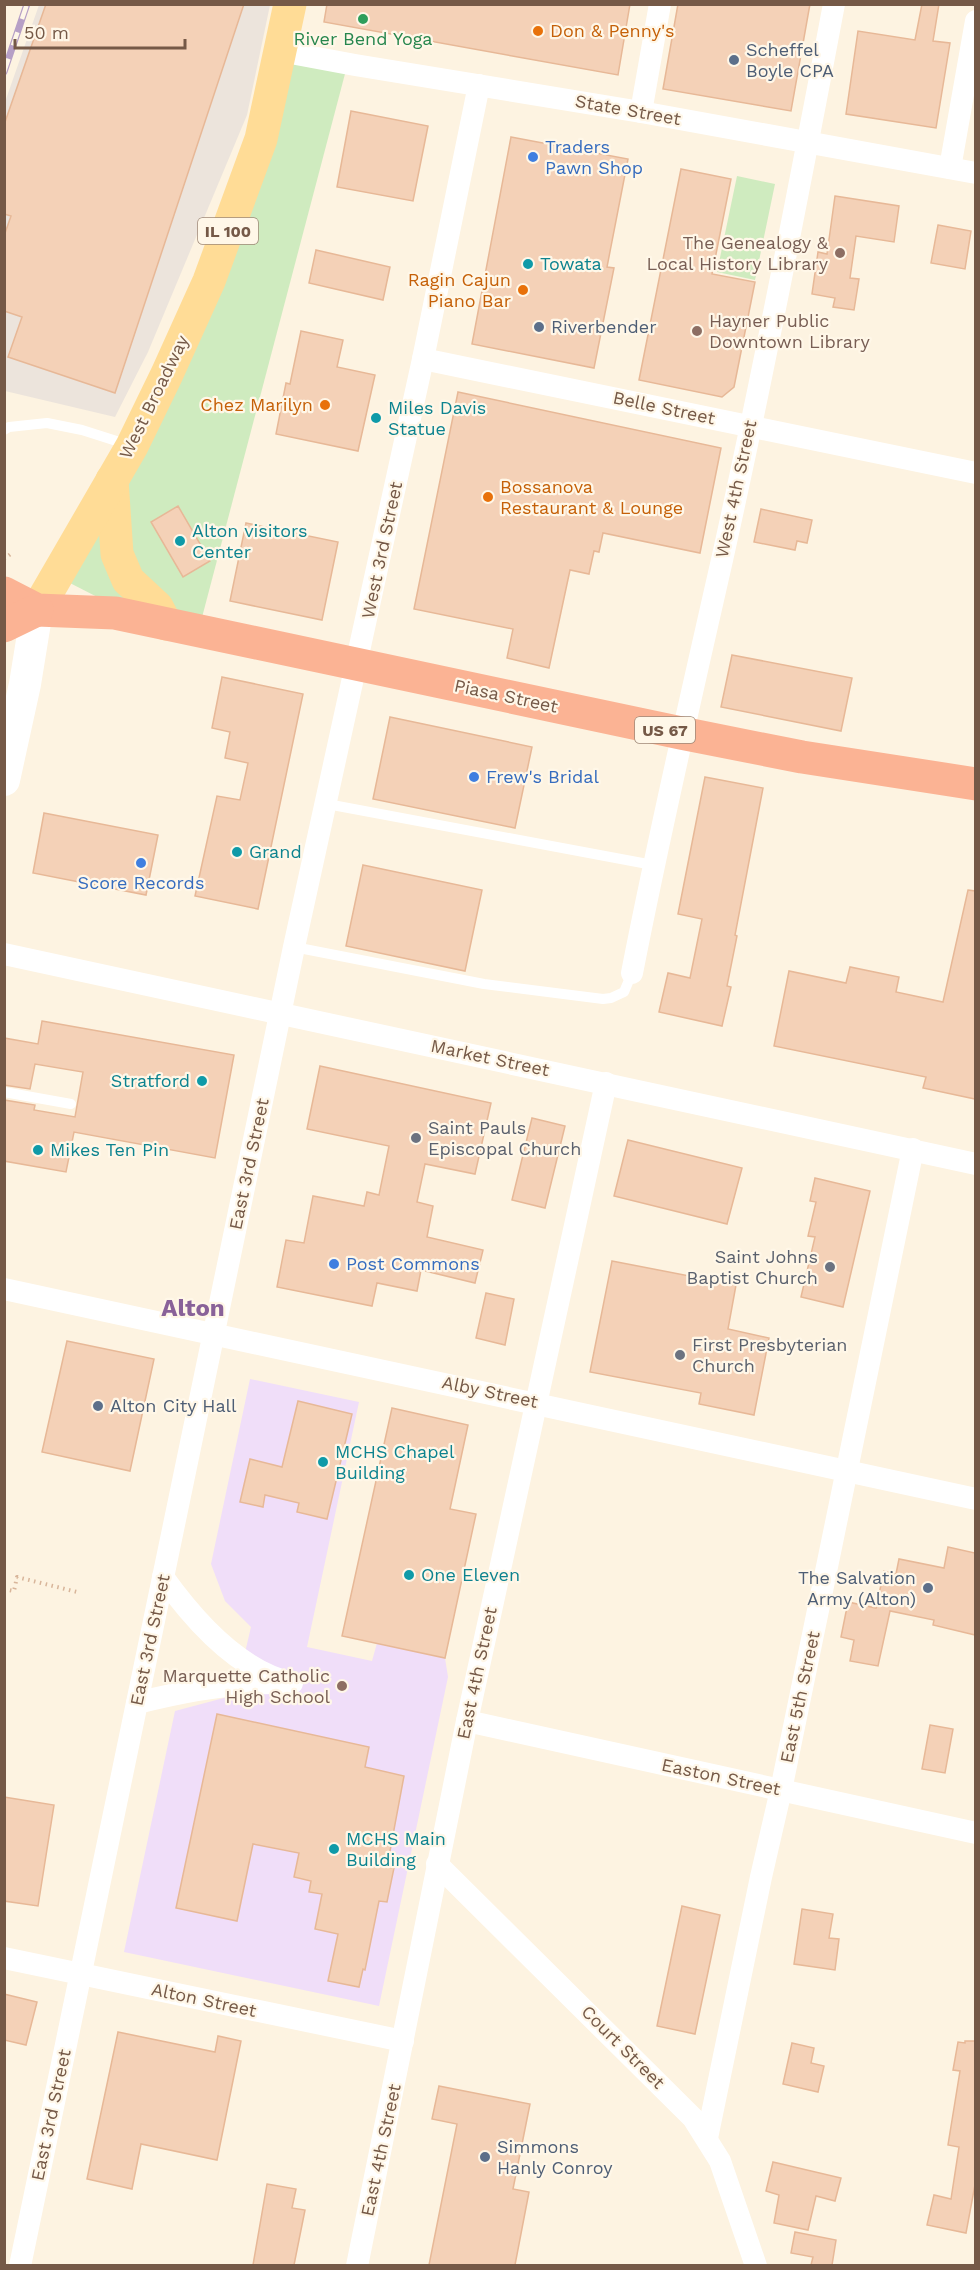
<svg xmlns="http://www.w3.org/2000/svg" width="980" height="2270" font-family="'Work Sans',sans-serif">
<style>
.industrial{fill:#ece4dc}
.education{fill:#f0def9}
.green{fill:#cfebbf}
.building{fill:#f4d1b7;stroke:#e7b897;stroke-width:1.5}
.lines{fill:none;stroke-linecap:round;stroke-linejoin:round}
.path{stroke:#d8b59a;stroke-width:4;stroke-dasharray:1.5 4.5;stroke-linecap:butt}
.lane{stroke:#fff;stroke-width:10}
.street{stroke:#fff;stroke-width:22}
.secondary{stroke:#fff;stroke-width:32}
.primary{stroke:#ffdc96;stroke-width:33}
.highway{stroke:#fbb394;stroke-width:33}
.rail-casing{stroke:#b69fc6;stroke-width:7}
.rail{stroke:#fff7e8;stroke-width:4.5;stroke-dasharray:14;stroke-linecap:butt}
.leisure-dot{fill:#2e9e5b;stroke:#fff7e8;stroke-width:2}
.food-dot{fill:#e8710a;stroke:#fff7e8;stroke-width:2}
.service-dot{fill:#5c6f8a;stroke:#fff7e8;stroke-width:2}
.shop-dot{fill:#3f7fe0;stroke:#fff7e8;stroke-width:2}
.education-dot{fill:#8d6e63;stroke:#fff7e8;stroke-width:2}
.culture-dot{fill:#0f9aa8;stroke:#fff7e8;stroke-width:2}
.worship-dot{fill:#6b7280;stroke:#fff7e8;stroke-width:2}
.labels{text-anchor:middle;stroke-width:4.5;stroke-linejoin:round;paint-order:stroke}
.shield{fill:#fff7e8;stroke:#9e8877;stroke-width:1.5}
.shield-label{font-size:16px;font-weight:bold;fill:#755947}
.food-label{font-size:18px;fill:#c56008;stroke:#fff7e8;text-anchor:start}
.leisure-label{font-size:18px;fill:#27864d;stroke:#fff7e8}
.service-label{font-size:18px;fill:#4e5e75;stroke:#fff7e8;text-anchor:start}
.street-label{font-size:18px;fill:#755947;stroke:#fff7e8}
.shop-label{font-size:18px;fill:#366cbe;stroke:#fff7e8;text-anchor:start}
.education-label{font-size:18px;fill:#785e54;stroke:#fff7e8;text-anchor:end}
.culture-label{font-size:18px;fill:#0d838f;stroke:#fff7e8;text-anchor:start}
.worship-label{font-size:18px;fill:#5b616d;stroke:#fff7e8;text-anchor:start}
.district-label{font-size:24px;font-weight:bold;fill:#896299;stroke:#fff7e8}
</style>
<rect width="100%" height="100%" fill="#fdf3e1"/>
<!-- industrial -->
<polygon class="industrial" points="39,5 270,5 247,115 148,352 115,417 5,391 5,102"/>
<!-- education -->
<polygon class="education" points="250,1379 359,1402 307,1647 372,1661 377,1643 445,1658 448,1677 379,2006 124,1952 175,1711 235,1695 251,1627 225,1601 211,1564"/>
<!-- green -->
<g class="green">
<polygon points="288,60 346,70 200,625 111,604 64,580"/>
<polygon points="737,176 775,184 755,280 717,272"/>
</g>
<!-- building -->
<g class="building">
<polygon points="46,4 244,4 115,393 8,357 22,317 4,311 4,236 11,216 4,214 4,125"/>
<polygon points="327,4 630,4 618,75 324,22"/>
<polygon points="678,4 810,4 791,111 663,89"/>
<polygon points="922,4 939,4 933,41 950,43 936,128 846,114 858,31 915,40"/>
<polygon points="351,111 428,126 413,201 337,187"/>
<polygon points="511,137 628,159 607,267 614,268 594,368 472,344"/>
<polygon points="681,169 731,179 712,274 755,282 734,387 722,397 639,380"/>
<polygon points="835,196 899,206 894,242 856,236 850,278 859,279 854,310 833,307 835,298 812,294 818,252 827,254"/>
<polygon points="938,225 971,231 965,269 931,263"/>
<polygon points="316,250 390,267 383,300 309,283"/>
<polygon points="301,331 343,340 337,367 375,375 358,451 276,434 286,383 290,384"/>
<polygon points="458,392 721,448 700,553 603,533 599,552 594,551 589,574 570,570 549,668 507,658 513,629 414,609"/>
<polygon points="178,506 210,561 183,577 151,522"/>
<polygon points="761,509 812,520 807,543 797,541 795,550 754,542"/>
<polygon points="246,523 338,542 322,620 230,601"/>
<polygon points="732,655 852,678 841,731 721,707"/>
<polygon points="222,677 303,694 258,909 195,896 217,796 240,800 248,763 225,758 230,732 212,728"/>
<polygon points="390,717 532,747 515,828 373,799"/>
<polygon points="705,777 763,788 735,935 737,936 727,986 731,987 722,1026 659,1012 668,973 690,978 702,919 678,914"/>
<polygon points="44,813 158,835 146,895 33,873"/>
<polygon points="363,865 482,890 465,971 346,946"/>
<polygon points="968,890 975,891 975,1099 923,1088 926,1077 774,1046 789,971 846,983 850,967 899,977 896,992 943,1002"/>
<polygon points="42,1021 234,1055 215,1158 74,1132 66,1172 4,1161 4,1100 35,1105 34,1110 75,1117 83,1072 35,1064 30,1089 4,1085 4,1038 38,1044"/>
<polygon points="320,1066 491,1103 475,1174 425,1164 417,1202 433,1206 427,1237 483,1250 475,1283 421,1270 417,1291 377,1283 372,1306 277,1287 286,1240 304,1243 313,1196 364,1206 367,1192 379,1195 389,1146 307,1129"/>
<polygon points="532,1118 565,1126 545,1208 512,1200"/>
<polygon points="628,1140 742,1168 727,1224 614,1196"/>
<polygon points="815,1178 870,1191 843,1307 801,1297 815,1237 808,1236 816,1202 810,1201"/>
<polygon points="612,1261 736,1285 728,1329 769,1338 754,1415 699,1404 701,1393 590,1372"/>
<polygon points="486,1293 514,1299 505,1345 476,1338"/>
<polygon points="67,1341 154,1359 130,1471 42,1452"/>
<polygon points="298,1401 352,1414 327,1519 297,1512 299,1503 265,1495 263,1507 240,1502 250,1459 282,1467"/>
<polygon points="392,1408 468,1425 450,1509 476,1514 445,1658 342,1636"/>
<polygon points="948,1547 975,1553 975,1635 933,1625 934,1620 890,1611 878,1666 850,1661 854,1640 841,1637 848,1602 876,1608 884,1571 896,1574 899,1559 944,1568"/>
<polygon points="217,1714 369,1747 365,1767 404,1776 387,1867 394,1868 387,1902 379,1901 365,1970 363,1969 359,1987 328,1981 338,1934 315,1929 322,1894 309,1892 311,1881 294,1877 299,1853 253,1844 237,1921 176,1908"/>
<polygon points="930,1725 953,1729 945,1773 922,1769"/>
<polygon points="4,1797 54,1805 38,1906 4,1901"/>
<polygon points="682,1906 720,1915 695,2034 657,2026"/>
<polygon points="802,1909 833,1914 829,1938 839,1939 835,1970 794,1964"/>
<polygon points="4,1994 37,2002 26,2045 4,2040"/>
<polygon points="118,2032 215,2052 218,2036 241,2041 217,2160 141,2144 132,2189 87,2179"/>
<polygon points="965,2041 975,2041 975,2185 966,2233 927,2225 934,2195 951,2199 959,2147 948,2145 960,2071 953,2070 958,2042 965,2043"/>
<polygon points="792,2043 814,2048 811,2063 824,2066 818,2092 783,2084"/>
<polygon points="439,2086 530,2104 513,2189 529,2192 515,2265 429,2265 457,2124 432,2119"/>
<polygon points="773,2162 841,2178 835,2201 816,2196 808,2230 774,2223 779,2195 766,2191"/>
<polygon points="267,2184 296,2189 292,2208 305,2210 294,2265 253,2265"/>
<polygon points="795,2232 836,2240 832,2265 811,2265 813,2257 791,2253"/>
</g>
<g class="lines">
<!-- path -->
<g class="path">
<polyline points="4,559 12,553"/>
<polyline points="4,1589 14,1591 17,1577 77,1592"/>
</g>
<!-- lane -->
<g class="lane">
<polyline points="4,430 9,427 47,423 82,430 129,445"/>
<polyline points="327,804 653,865"/>
<polyline points="294,947 484,984 603,999 611,998 624,992 632,973"/>
<polyline points="4,1092 71,1104"/>
</g>
<!-- street -->
<g class="street">
<polyline points="280,51 355,65 641,112 976,173"/>
<polyline points="641,112 660,4"/>
<polyline points="950,168 976,21"/>
<polyline points="423,359 976,473"/>
<polyline points="4,954 976,1164"/>
<path d="M632 973C659 834 691 697 722 560 763 376 799 190 834 4"/>
<polyline points="4,1289 976,1499"/>
<path d="M163 1577C193 1619 239 1671 292 1683"/>
<path d="M137 1703C184 1691 231 1682 280 1683"/>
<polyline points="467,1721 976,1833"/>
<polyline points="437,1864 693,2118 720,2161 756,2266"/>
<polyline points="4,1958 403,2041"/>
<polyline points="707,2138 761,1877 781,1790 913,1149"/>
<polyline points="20,2266 294,947 423,359 479,85"/>
<polyline points="357,2266 467,1721 606,1083"/>
</g>
<!-- secondary -->
<polyline class="secondary" points="4,780 25,684 37,610"/>
<!-- primary -->
<g class="primary">
<polyline points="112,480 117,554 128,580 157,607 166,624"/>
<polyline points="37,610 132,446 167,374 209,281 261,139 290,4"/>
</g>
<!-- highway -->
<g class="highway">
<polyline points="4,593 37,610 115,613 681,733 802,757 976,784"/>
<polyline points="4,626 37,610"/>
</g>
<!-- rail casing -->
<g class="rail-casing">
<polyline id="rail" points="4,72 27,4"/>
</g>
<!-- rail -->
<use href="#rail" class="rail"/>
</g>
<!-- markers -->
<circle class="leisure-dot" cx="363" cy="19" r="6"/>
<g class="food-dot">
<circle cx="538" cy="31" r="6"/>
<circle cx="523" cy="290" r="6"/>
<circle cx="325" cy="405" r="6"/>
<circle cx="488" cy="497" r="6"/>
</g>
<g class="service-dot">
<circle cx="734" cy="60" r="6"/>
<circle cx="539" cy="327" r="6"/>
<circle cx="98" cy="1406" r="6"/>
<circle cx="928" cy="1588" r="6"/>
<circle cx="485" cy="2157" r="6"/>
</g>
<g class="shop-dot">
<circle cx="533" cy="157" r="6"/>
<circle cx="474" cy="777" r="6"/>
<circle cx="141" cy="863" r="6"/>
<circle cx="334" cy="1264" r="6"/>
</g>
<g class="education-dot">
<circle cx="840" cy="253" r="6"/>
<circle cx="697" cy="331" r="6"/>
<circle cx="342" cy="1686" r="6"/>
</g>
<g class="culture-dot">
<circle cx="528" cy="264" r="6"/>
<circle cx="376" cy="418" r="6"/>
<circle cx="180" cy="541" r="6"/>
<circle cx="237" cy="852" r="6"/>
<circle cx="202" cy="1081" r="6"/>
<circle cx="38" cy="1150" r="6"/>
<circle cx="323" cy="1462" r="6"/>
<circle cx="409" cy="1575" r="6"/>
<circle cx="334" cy="1849" r="6"/>
</g>
<g class="worship-dot">
<circle cx="416" cy="1138" r="6"/>
<circle cx="830" cy="1267" r="6"/>
<circle cx="680" cy="1355" r="6"/>
</g>
<g class="labels">
<!-- shield labels -->
<g class="shield">
<rect x="198" y="218" width="60" height="26" rx="4.5"/>
<rect x="635" y="717" width="60" height="26" rx="4.5"/>
</g>
<g class="shield-label">
<text x="228" y="237">IL 100</text>
<text x="665" y="736">US 67</text>
</g>
<!-- food labels -->
<g class="food-label">
<text x="550" y="37">Don &amp; Penny's</text>
<text x="511" y="286" text-anchor="end">Ragin Cajun<tspan x="511" dy="21">Piano Bar</tspan></text>
<text x="313" y="411" text-anchor="end">Chez Marilyn</text>
<text x="500" y="493">Bossanova<tspan x="500" dy="21">Restaurant &amp; Lounge</tspan></text>
</g>
<!-- leisure labels -->
<g class="leisure-label">
<text x="363" y="45">River Bend Yoga</text>
</g>
<!-- service labels -->
<g class="service-label">
<text x="746" y="56">Scheffel<tspan x="746" dy="21">Boyle CPA</tspan></text>
<text x="551" y="333">Riverbender</text>
<text x="110" y="1412">Alton City Hall</text>
<text x="916" y="1584" text-anchor="end">The Salvation<tspan x="916" dy="21">Army (Alton)</tspan></text>
<text x="497" y="2153">Simmons<tspan x="497" dy="21">Hanly Conroy</tspan></text>
</g>
<!-- street labels -->
<g class="street-label">
<text transform="translate(628 110) rotate(10)" y="6">State Street</text>
<text transform="translate(154 397) rotate(-64)" y="6">West Broadway</text>
<text transform="translate(664 408) rotate(12)" y="6">Belle Street</text>
<text transform="translate(736 489) rotate(-78)" y="6">West 4th Street</text>
<text transform="translate(382 550) rotate(-78)" y="6">West 3rd Street</text>
<text transform="translate(506 696) rotate(12)" y="6">Piasa Street</text>
<text transform="translate(490 1058) rotate(12)" y="6">Market Street</text>
<text transform="translate(249 1164) rotate(-78)" y="6">East 3rd Street</text>
<text transform="translate(490 1392) rotate(12)" y="6">Alby Street</text>
<text transform="translate(150 1640) rotate(-78)" y="6">East 3rd Street</text>
<text transform="translate(477 1673) rotate(-78)" y="6">East 4th Street</text>
<text transform="translate(800 1697) rotate(-78)" y="6">East 5th Street</text>
<text transform="translate(721 1777) rotate(12)" y="6">Easton Street</text>
<text transform="translate(204 2000) rotate(12)" y="6">Alton Street</text>
<text transform="translate(623 2047) rotate(45)" y="6">Court Street</text>
<text transform="translate(51 2115) rotate(-78)" y="6">East 3rd Street</text>
<text transform="translate(381 2150) rotate(-78)" y="6">East 4th Street</text>
</g>
<!-- shop labels -->
<g class="shop-label">
<text x="545" y="153">Traders<tspan x="545" dy="21">Pawn Shop</tspan></text>
<text x="486" y="783">Frew's Bridal</text>
<text x="141" y="889" text-anchor="middle">Score Records</text>
<text x="346" y="1270">Post Commons</text>
</g>
<!-- education labels -->
<g class="education-label">
<text x="828" y="249">The Genealogy &amp;<tspan x="828" dy="21">Local History Library</tspan></text>
<text x="709" y="327" text-anchor="start">Hayner Public<tspan x="709" dy="21">Downtown Library</tspan></text>
<text x="330" y="1682">Marquette Catholic<tspan x="330" dy="21">High School</tspan></text>
</g>
<!-- culture labels -->
<g class="culture-label">
<text x="540" y="270">Towata</text>
<text x="388" y="414">Miles Davis<tspan x="388" dy="21">Statue</tspan></text>
<text x="192" y="537">Alton visitors<tspan x="192" dy="21">Center</tspan></text>
<text x="249" y="858">Grand</text>
<text x="190" y="1087" text-anchor="end">Stratford</text>
<text x="50" y="1156">Mikes Ten Pin</text>
<text x="335" y="1458">MCHS Chapel<tspan x="335" dy="21">Building</tspan></text>
<text x="421" y="1581">One Eleven</text>
<text x="346" y="1845">MCHS Main<tspan x="346" dy="21">Building</tspan></text>
</g>
<!-- worship labels -->
<g class="worship-label">
<text x="428" y="1134">Saint Pauls<tspan x="428" dy="21">Episcopal Church</tspan></text>
<text x="818" y="1263" text-anchor="end">Saint Johns<tspan x="818" dy="21">Baptist Church</tspan></text>
<text x="692" y="1351">First Presbyterian<tspan x="692" dy="21">Church</tspan></text>
</g>
<!-- district labels -->
<g class="district-label">
<text x="193" y="1316">Alton</text>
</g>
</g>
<!-- border -->
<rect width="980" height="2270" fill="none" stroke="#755947" stroke-width="12"/>
<!-- scale -->
<path d="M15 39v9h170v-9" fill="none" stroke="#755947" stroke-width="3"/>
<text x="24" y="39" font-size="18" fill="#755947" stroke="#fff7e8" stroke-width="4.5" paint-order="stroke">50 m</text>
</svg>
